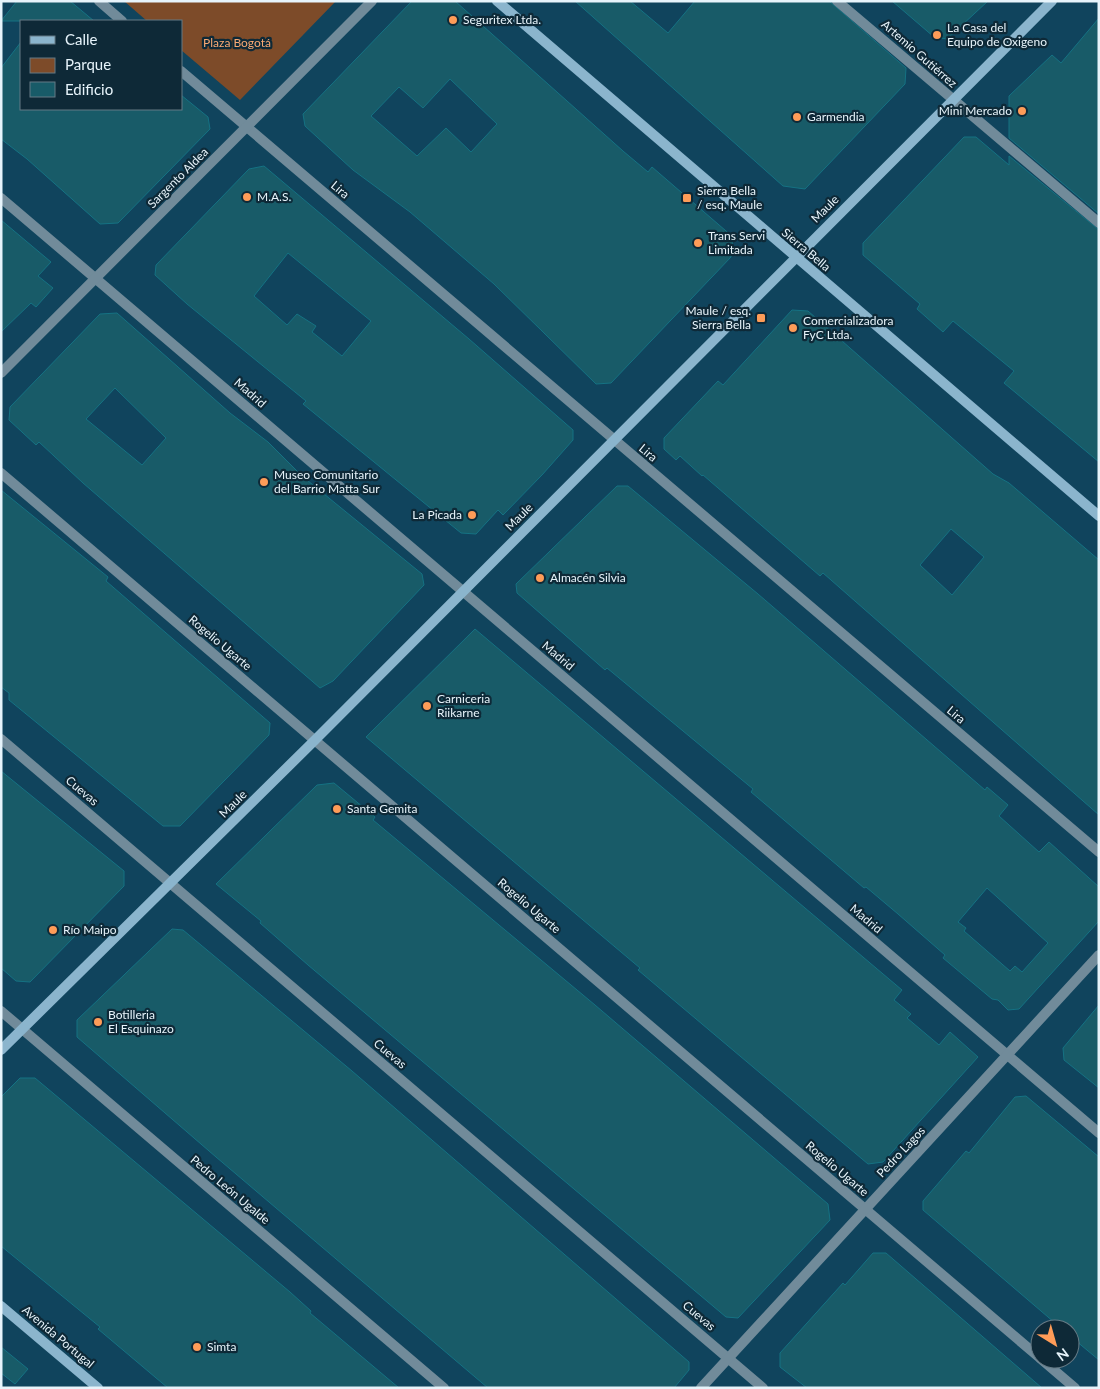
<svg xmlns="http://www.w3.org/2000/svg" width="1100" height="1389" font-family="Lato,sans-serif">
<style>
.green{fill:#7d4b29}
.building{fill:#185b68;stroke:#157283;fill-rule:evenodd}
.lines{fill:none;stroke-linecap:round;stroke-linejoin:round}
.street{stroke:#718b9a;stroke-width:10}
.secondary{stroke:#8bb5cd;stroke-width:10}
.poi-dot{fill:#fe9c58;stroke:#0e2937;stroke-width:2}
.labels{text-anchor:middle;stroke-width:4.5;stroke-linejoin:round;paint-order:stroke}
.poi-label{font-size:12px;fill:#e7f4fb;stroke:#0e2937;text-anchor:start}
.park-label{font-size:12px;fill:#faa973;stroke:#0e2937}
.street-label{font-size:12px;fill:#e7f4fb;stroke:#0e2937}
</style>
<rect width="100%" height="100%" fill="#10445d"/>
<!-- green -->
<polygon class="green" points="124,1 336,1 240,100 181,50 181,21 147,21"/>
<!-- building -->
<g class="building">
<polygon points="17,1 70,1 94,21 1,21"/>
<path d="M412 1H455L623 151 648 172 652 167 733 237 731 257 611 383 596 384 494 284 410 212 353 170 305 126 303 114ZM450 79 497 124 471 152 446 128 417 156 371 116 399 87 423 108Z"/>
<polygon points="575,1 630,1 668,33 695,1 829,1 906,68 905,84 805,189 783,186"/>
<polygon points="892,1 988,1 947,39 934,37"/>
<polygon points="1099,18 1099,214 1009,138 1009,96 1052,55 1061,63"/>
<polygon points="21,42 21,109 181,109 181,95 208,117 210,129 118,223 100,224 27,159 1,139 1,68"/>
<polygon points="964,137 976,137 1009,165 1009,156 1099,230 1099,462 1004,383 1014,371 953,321 943,332 917,309 920,304 863,255 863,243"/>
<path d="M264 166 469 339 573 430V440L542 475 503 515 498 510 476 534 461 533 303 404 306 401 187 304 155 275 156 265 249 169ZM288 253 371 321 342 356 312 332 316 326 297 314 287 325 254 296Z"/>
<polygon points="1,220 51,262 38,276 53,288 36,307 31,303 1,332"/>
<path d="M792 310 808 311 993 474 1009 483 1099 560V815L823 573 820 576 703 475 702 476 680 456 676 460 664 449V438L718 381 723 385ZM951 529 984 557 952 595 920 565Z"/>
<path d="M117 313 230 413 268 442 302 476 422 574 424 585 333 681 320 688 83 483 39 442 36 445 9 420 10 407 100 314ZM115 388 166 438 142 465 86 419Z"/>
<path d="M617 486H628L758 594 985 790 987 787 1008 805 999 816 1039 852 1049 842 1099 887V921L1019 1009 1008 1010 998 1000 992 999 943 958 945 955 898 914 866 887 864 888 751 792 753 789 607 668 605 670 517 593 516 584ZM987 888 1048 943 1022 972 1015 966 1010 971 964 931 966 928 958 922Z"/>
<polygon points="1,490 108,577 106,581 270,723 269,735 180,826 163,826 9,700 9,693 1,687"/>
<polygon points="475,629 902,990 894,1000 911,1014 907,1018 939,1045 950,1032 978,1057 883,1162 868,1164 638,970 640,968 366,737"/>
<polygon points="1,771 124,871 124,886 30,982 16,981 1,968"/>
<polygon points="334,783 375,817 373,820 595,1005 828,1204 830,1220 738,1318 726,1317 308,965 260,923 261,921 216,884 317,785"/>
<polygon points="172,929 183,930 352,1071 689,1362 689,1370 674,1388 488,1388 216,1157 77,1037 77,1020"/>
<polygon points="1099,1005 1099,1088 1064,1060 1063,1048"/>
<polygon points="20,1078 35,1078 290,1292 311,1311 310,1313 399,1388 168,1388 98,1329 100,1327 1,1246 1,1097"/>
<polygon points="1026,1096 1099,1157 1099,1360 1070,1336 1070,1329 1062,1329 923,1210 923,1201 966,1151 969,1153 1015,1097"/>
<polygon points="873,1253 886,1253 1042,1388 807,1388 780,1367 780,1353 843,1283 845,1285"/>
<polygon points="1,1347 28,1369 15,1384 1,1373"/>
</g>
<g class="lines">
<!-- street -->
<g class="street">
<polyline points="99,1 122,21"/>
<polyline points="837,1 1099,223"/>
<polyline points="181,71 1099,852"/>
<polyline points="1,198 1099,1133"/>
<polyline points="1,373 372,1"/>
<polyline points="1,473 1040,1358"/>
<polyline points="1,739 763,1388"/>
<polyline points="1,1011 444,1388"/>
<polyline points="1041,1359 1075,1388"/>
<polyline points="701,1388 1099,955"/>
</g>
<!-- secondary -->
<g class="secondary">
<polyline points="497,1 1099,516"/>
<polyline points="1,1050 315,740 1052,1"/>
<polyline points="1,1306 98,1388"/>
</g>
</g>
<!-- markers -->
<g class="poi-dot">
<circle cx="453" cy="20" r="5"/>
<circle cx="937" cy="35" r="5"/>
<circle cx="1022" cy="111" r="5"/>
<circle cx="797" cy="117" r="5"/>
<circle cx="247" cy="197" r="5"/>
<rect x="682" y="193" width="10" height="10" rx="2.5"/>
<circle cx="698" cy="243" r="5"/>
<rect x="756" y="313" width="10" height="10" rx="2.5"/>
<circle cx="793" cy="328" r="5"/>
<circle cx="264" cy="482" r="5"/>
<circle cx="472" cy="515" r="5"/>
<circle cx="540" cy="578" r="5"/>
<circle cx="427" cy="706" r="5"/>
<circle cx="337" cy="809" r="5"/>
<circle cx="53" cy="930" r="5"/>
<circle cx="98" cy="1022" r="5"/>
<circle cx="197" cy="1347" r="5"/>
</g>
<g class="labels">
<!-- poi labels -->
<g class="poi-label">
<text x="463" y="24">Seguritex Ltda.</text>
<text x="947" y="32">La Casa del<tspan x="947" dy="14">Equipo de Oxigeno</tspan></text>
<text x="1012" y="115" text-anchor="end">Mini Mercado</text>
<text x="807" y="121">Garmendia</text>
<text x="697" y="195">Sierra Bella<tspan x="697" dy="14">/ esq. Maule</tspan></text>
<text x="257" y="201">M.A.S.</text>
<text x="708" y="240">Trans Servi<tspan x="708" dy="14">Limitada</tspan></text>
<text x="751" y="315" text-anchor="end">Maule / esq.<tspan x="751" dy="14">Sierra Bella</tspan></text>
<text x="803" y="325">Comercializadora<tspan x="803" dy="14">FyC Ltda.</tspan></text>
<text x="274" y="479">Museo Comunitario<tspan x="274" dy="14">del Barrio Matta Sur</tspan></text>
<text x="462" y="519" text-anchor="end">La Picada</text>
<text x="550" y="582">Almacén Silvia</text>
<text x="437" y="703">Carniceria<tspan x="437" dy="14">Riikarne</tspan></text>
<text x="347" y="813">Santa Gemita</text>
<text x="63" y="934">Río Maipo</text>
<text x="108" y="1019">Botilleria<tspan x="108" dy="14">El Esquinazo</tspan></text>
<text x="207" y="1351">Simta</text>
</g>
<!-- park labels -->
<g class="park-label">
<text x="237" y="47">Plaza Bogotá</text>
</g>
<!-- street labels -->
<g class="street-label">
<text transform="translate(919 54) rotate(41)" y="4">Artemio Gutiérrez</text>
<text transform="translate(178 178) rotate(-45)" y="4">Sargento Aldea</text>
<text transform="translate(340 190) rotate(40)" y="4">Lira</text>
<text transform="translate(825 209) rotate(-45)" y="4">Maule</text>
<text transform="translate(806 250) rotate(40)" y="4">Sierra Bella</text>
<text transform="translate(250 393) rotate(41)" y="4">Madrid</text>
<text transform="translate(648 453) rotate(40)" y="4">Lira</text>
<text transform="translate(519 517) rotate(-45)" y="4">Maule</text>
<text transform="translate(220 643) rotate(40)" y="4">Rogelio Ugarte</text>
<text transform="translate(558 656) rotate(40)" y="4">Madrid</text>
<text transform="translate(956 715) rotate(40)" y="4">Lira</text>
<text transform="translate(82 791) rotate(40)" y="4">Cuevas</text>
<text transform="translate(233 804) rotate(-45)" y="4">Maule</text>
<text transform="translate(529 906) rotate(40)" y="4">Rogelio Ugarte</text>
<text transform="translate(866 919) rotate(40)" y="4">Madrid</text>
<text transform="translate(390 1054) rotate(40)" y="4">Cuevas</text>
<text transform="translate(901 1152) rotate(-47)" y="4">Pedro Lagos</text>
<text transform="translate(837 1169) rotate(40)" y="4">Rogelio Ugarte</text>
<text transform="translate(230 1190) rotate(40)" y="4">Pedro León Ugalde</text>
<text transform="translate(699 1316) rotate(40)" y="4">Cuevas</text>
<text transform="translate(58 1337) rotate(40)" y="4">Avenida Portugal</text>
</g>
</g>
<!-- border -->
<rect width="1100" height="1389" fill="none" stroke="#e7f4fb" stroke-width="5"/>
<!-- legend -->
<rect x="20" y="20" width="162" height="90" fill="#0e2937" stroke="#657a85"/>
<rect x="30" y="36" width="25" height="8" fill="#8bb5cd" stroke="#657a85"/>
<text x="65" y="45" font-size="15" fill="#e7f4fb">Calle</text>
<rect x="30" y="58" width="25" height="15" fill="#7d4b29" stroke="#657a85"/>
<text x="65" y="70" font-size="15" fill="#e7f4fb">Parque</text>
<rect x="30" y="82" width="25" height="15" fill="#185b68" stroke="#657a85"/>
<text x="65" y="95" font-size="15" fill="#e7f4fb">Edificio</text>
<!-- north arrow -->
<g transform="translate(1055 1344) rotate(143)"><circle r="24" fill="#0e2937" stroke="#657a85"/>
<path d="M0-4L9 19L0 12L-9 19Z" fill="#fe9c58"/>
<text y="-8" font-size="14" font-weight="bold" text-anchor="middle" fill="#e7f4fb">N</text>
</g>
</svg>
